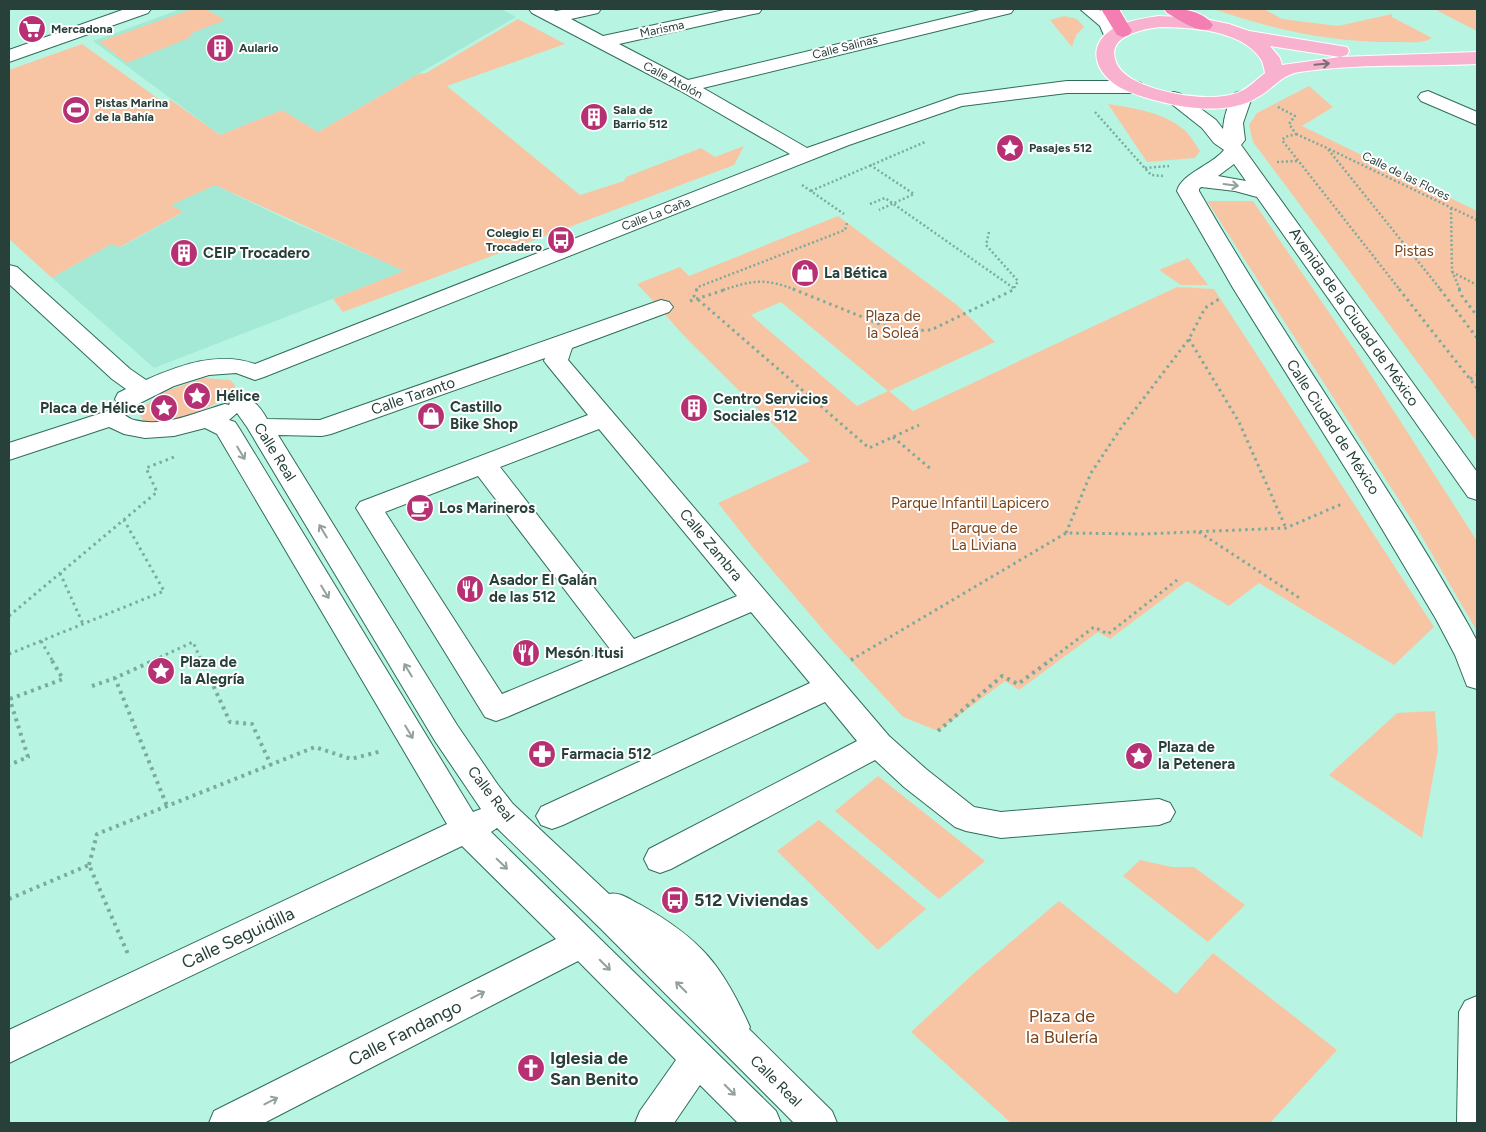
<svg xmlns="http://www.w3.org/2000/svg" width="1486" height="1132" font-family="Figtree,sans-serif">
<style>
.built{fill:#a3e9d5}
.green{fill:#f8c5a4;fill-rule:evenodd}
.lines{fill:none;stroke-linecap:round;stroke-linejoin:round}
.minor-casing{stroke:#306c5c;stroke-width:2}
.major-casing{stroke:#fff;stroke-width:2}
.highway-casing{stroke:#fff;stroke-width:2}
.path-far2{stroke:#7cab9d;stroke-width:2.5;stroke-dasharray:2 2.5;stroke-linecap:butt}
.path-far1{stroke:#7cab9d;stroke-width:3;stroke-dasharray:2.5 4;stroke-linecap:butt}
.path{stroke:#7cab9d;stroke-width:4;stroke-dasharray:3 4.5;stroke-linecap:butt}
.minor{fill:#fff;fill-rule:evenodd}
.major{fill:#f8b2d0;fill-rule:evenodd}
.highway{fill:#f47eb1;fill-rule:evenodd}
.oneway{stroke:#7b6e75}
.oneway2{stroke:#93a09c}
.labels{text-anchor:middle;stroke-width:4;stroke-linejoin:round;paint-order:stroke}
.far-poi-label{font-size:12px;font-weight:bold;fill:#274039;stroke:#fff;text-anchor:start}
.far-street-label{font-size:12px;fill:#274039;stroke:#fff}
.park-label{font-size:15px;fill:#7b441a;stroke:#fff}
.poi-label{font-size:15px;font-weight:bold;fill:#274039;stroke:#fff;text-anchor:start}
.street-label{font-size:15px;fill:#274039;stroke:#fff}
.near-poi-label{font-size:18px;font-weight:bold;fill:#274039;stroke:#fff;text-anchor:start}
.near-street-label{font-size:18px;fill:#274039;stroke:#fff}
.near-park-label{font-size:18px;fill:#7b441a;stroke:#fff}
</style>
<rect width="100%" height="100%" fill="#b7f5e2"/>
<!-- built -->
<g class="built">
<polygon points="181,9 477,9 479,10 501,9 516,17 318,132 282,110 220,135 93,41"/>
<polygon points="215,185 288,220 405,271 154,368 52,278 111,244 121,247 182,213 170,205"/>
</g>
<!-- green -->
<g class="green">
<polygon points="192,9 206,9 225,20 192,33 189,38 127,63 99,42"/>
<path d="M1214 9H1264L1282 19 1338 26 1392 14V17L1432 38C1422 44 1409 42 1398 42 1335 43 1273 30 1214 9Z"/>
<polygon points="1434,9 1477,9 1477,31"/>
<polygon points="1064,16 1077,19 1084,27 1076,35 1072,47 1050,20"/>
<polygon points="518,19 565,44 447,86 580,195 624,181 626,177 701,148 715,157 744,146 734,165 343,312 333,299 404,271 215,185 171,205 183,212 120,247 111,244 52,278 9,239 9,70 82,44 163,102 171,100 220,135 282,110 318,132 418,74 426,73"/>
<polygon points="1309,86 1333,107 1302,126 1477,211 1477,442 1253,142 1249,125 1257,113"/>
<path d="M1108 104C1133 108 1163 112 1183 129 1190 134 1195 144 1200 151L1195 158 1147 162Z"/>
<polygon points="1207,201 1253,201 1358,355 1477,541 1477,631 1415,525"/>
<path d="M838 216 957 305 995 342 889 391 913 411 1177 287 1214 289 1434 627 1394 665 1259 583 1229 606 1187 581 1110 639 1098 632 1019 690 1005 681 938 731 903 717 831 639 755 550 718 503 810 461 689 341C671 322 656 303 637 284L680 267 689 276ZM781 302 888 391 857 406 751 315Z"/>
<polygon points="1188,258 1208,285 1181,285 1159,270"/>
<polygon points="204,378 230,380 235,385 234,393 200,412 177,419 151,423 143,420 138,412 160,393"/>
<polygon points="1435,711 1438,750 1422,838 1329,775 1397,713"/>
<polygon points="878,776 985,861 939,899 835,811"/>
<polygon points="819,820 926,909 878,950 777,851"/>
<polygon points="1140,860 1172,867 1194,867 1245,905 1208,942 1123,876"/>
<polygon points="1059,901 1176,994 1213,953 1337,1050 1270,1123 1011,1123 911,1032 972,975"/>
</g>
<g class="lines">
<!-- minor casing -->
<g class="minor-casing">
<g id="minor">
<polygon points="125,9 151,9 148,13 9,62 9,50"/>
<path d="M529 9H551L556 11 567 9H601L598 13 571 19 603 36 729 9H762L759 13 753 14 619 44 688 80 984 9H1014L1011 13 703 88 807 148 959 95 1067 81H1134L1141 83 1144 87 1141 91 1134 93H1067L962 106 849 145 264 377 255 380 236 373 209 375 174 386 136 405 127 407 118 405 115 399 118 393 126 389 112 379 9 284V265L17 267 130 369 146 380C180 365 218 351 255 364L790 154 679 90 532 13Z"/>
<path d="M1080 9C1102 8 1117 12 1122 36L1120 40 1113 42 1106 40 1100 26Z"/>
<path d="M1242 91 1249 93 1252 97 1243 123 1245 140 1241 145 1477 472V500L1468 497 1257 197 1235 191 1201 187 1199 189V191C1284 339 1385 477 1469 626L1477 641V689L1467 686 1455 655 1436 619 1354 482 1233 288 1177 191C1181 174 1212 165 1224 150L1214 143 1202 128 1164 98 1167 94 1174 92 1181 94 1216 120 1223 129C1224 116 1228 103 1235 93ZM1234 164 1246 181 1218 176Z"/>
<polygon points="1428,91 1477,112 1477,125 1421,101 1418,97 1421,93"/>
<path d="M661 300 669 302 673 307 669 312 572 348 568 360 889 736 926 769 974 807 1001 812 1159 799 1170 803 1175 812 1170 821 1159 825 1001 838 966 831 955 827 904 787 875 760 671 869 660 873 649 869 644 859 649 849 857 741 825 702 563 825 552 829 541 825 536 816 541 807 810 683 751 612 507 717 496 721 485 717 356 508 360 502 588 415 548 366 544 361 545 358 331 434 322 436 278 435 457 725 498 785 513 804 609 894C620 891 632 901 641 905 701 939 722 965 750 1027L749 1029 832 1111 837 1123H794L601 929 497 828 491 832 776 1111 781 1123H738L700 1085 674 1123H635L640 1111 676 1060 578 961 264 1123H209L214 1111 556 939 462 846 9 1063V1030L447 824 217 434 205 428 174 436 145 438 124 434 109 427 9 460V443L114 409C123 411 126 418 134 420 165 428 196 412 225 404L229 405 232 398C250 394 259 405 267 419L320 420ZM237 413 247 427 435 741 481 809 473 812 239 428 235 422 229 420ZM599 429 737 596 634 639 500 467ZM478 476 610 649 502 694 385 512Z"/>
<polygon points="1477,996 1477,1123 1457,1123 1459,1012 1465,1001"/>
</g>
</g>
<!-- major casing -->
<g class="major-casing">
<path id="major" d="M1159 16 1200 18 1229 24 1249 31 1347 47 1349 51 1347 55 1340 57 1477 52V64C1418 67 1358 63 1299 72 1281 75 1273 89 1258 97 1228 116 1182 108 1150 99 1140 96 1128 92 1119 87 1091 70 1087 41 1118 26 1131 20 1145 18 1159 16ZM1159 27C1190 27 1241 30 1260 58 1263 62 1264 68 1265 73 1256 80 1248 89 1237 93 1210 103 1157 93 1132 79 1124 74 1117 68 1115 59 1108 36 1143 29 1159 27ZM1270 46 1340 57 1282 65 1280 58Z"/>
</g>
<!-- highway casing -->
<g class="highway-casing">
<g id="highway">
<polygon points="1101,9 1119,9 1132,31 1129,35 1123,37 1117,35"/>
<path d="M1164 9C1180 8 1203 10 1213 25L1210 29C1196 33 1180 20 1167 13Z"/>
</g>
</g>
<!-- path-far2 -->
<g class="path-far2">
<polyline points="1278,107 1295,116 1289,124 1296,134 1285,137 1282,140 1400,290"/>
<polyline points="1095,112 1151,175 1163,176"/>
<polyline points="1296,134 1327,148 1441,290"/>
<polyline points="1329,149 1477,220"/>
<polyline points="1277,162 1298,161"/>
<polyline points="870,165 914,194 879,210"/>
<polyline points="1145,168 1169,166"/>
<polyline points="802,185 844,214"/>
<polyline points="811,191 925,142"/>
<polyline points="870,204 885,198 1015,289"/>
<polyline points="1451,208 1452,271 1460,290"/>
<polyline points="989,232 986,245 1018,281 1013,290"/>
<polyline points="1452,272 1477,285"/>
<polyline points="696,290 698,287 845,230 847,223"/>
<path d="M723 290C754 280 765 278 796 290"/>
</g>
<!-- path-far1 -->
<g class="path-far1">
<polyline points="697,289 694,296 869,448 919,425"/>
<polyline points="793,289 897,331 931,330 1015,289"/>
<polyline points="1399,289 1477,388"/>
<polyline points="1440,289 1477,338"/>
<polyline points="1459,289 1462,296 1477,316"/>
<polyline points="690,301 727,289"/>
<polyline points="1189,339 1239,422 1286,528"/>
<polyline points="1470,379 1477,375"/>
<polyline points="893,437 932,470"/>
<polyline points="1199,532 1301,599"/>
<polyline points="1066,533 1091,473 1121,428 1189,339 1205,308 1219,299"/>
<polyline points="60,573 83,624"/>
<polyline points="9,616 157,492 146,468 174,457"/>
<polyline points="41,641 52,660"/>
<polyline points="9,654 164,591 124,520"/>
<polyline points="154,660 193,642 201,660"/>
<polyline points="851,660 1066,533 1143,534 1286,528 1344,503"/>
<polyline points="1050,660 1094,627 1108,634 1177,580"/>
</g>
<!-- path -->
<g class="path">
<polyline points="157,659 115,678 167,806"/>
<polyline points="201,659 230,722 252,724 271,765"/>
<polyline points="851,660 853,659"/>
<polyline points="92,686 115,678"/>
<polyline points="9,697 28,757 9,765"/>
<polyline points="10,699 63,679 51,659"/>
<polyline points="938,731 1002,676 1018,684 1052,659"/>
<polyline points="89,865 97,834 315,747 351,759 382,751"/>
<polyline points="9,899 89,865 128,954"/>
</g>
<!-- minor -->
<use href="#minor" class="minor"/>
<!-- major -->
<use href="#major" class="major"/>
<!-- highway -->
<use href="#highway" class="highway"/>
</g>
<!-- one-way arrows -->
<defs><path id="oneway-shaft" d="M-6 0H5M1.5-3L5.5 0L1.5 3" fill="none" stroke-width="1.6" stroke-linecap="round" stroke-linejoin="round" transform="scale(1.25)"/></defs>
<use class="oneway" href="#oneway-shaft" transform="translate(1322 64) rotate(-5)"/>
<g class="oneway2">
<use href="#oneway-shaft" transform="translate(1231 185) rotate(7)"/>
<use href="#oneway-shaft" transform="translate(241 453) rotate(59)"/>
<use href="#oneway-shaft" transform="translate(323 531) rotate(-121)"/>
<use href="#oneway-shaft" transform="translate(325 592) rotate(59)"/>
<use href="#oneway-shaft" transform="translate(408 670) rotate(-121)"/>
<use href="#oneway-shaft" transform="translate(409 732) rotate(59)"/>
<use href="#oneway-shaft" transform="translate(502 864) rotate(44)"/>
<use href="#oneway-shaft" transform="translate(605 965) rotate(45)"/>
<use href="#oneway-shaft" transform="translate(681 987) rotate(-135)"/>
<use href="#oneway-shaft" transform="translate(478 995) rotate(-27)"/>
<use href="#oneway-shaft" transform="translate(730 1090) rotate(45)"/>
<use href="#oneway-shaft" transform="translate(271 1101) rotate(-27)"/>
</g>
<!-- icons -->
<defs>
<g id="supermarket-disc" transform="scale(1.4375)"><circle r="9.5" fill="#b63074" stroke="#fff"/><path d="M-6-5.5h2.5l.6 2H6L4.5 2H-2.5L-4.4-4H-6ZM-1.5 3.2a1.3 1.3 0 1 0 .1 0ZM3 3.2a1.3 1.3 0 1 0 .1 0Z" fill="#fff"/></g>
<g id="building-disc" transform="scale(1.4375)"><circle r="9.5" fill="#b63074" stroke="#fff"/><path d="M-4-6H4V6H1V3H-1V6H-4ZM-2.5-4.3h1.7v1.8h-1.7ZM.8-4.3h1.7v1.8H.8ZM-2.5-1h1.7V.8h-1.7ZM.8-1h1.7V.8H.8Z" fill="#fff"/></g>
<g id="stadium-disc" transform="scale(1.4375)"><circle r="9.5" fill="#b63074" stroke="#fff"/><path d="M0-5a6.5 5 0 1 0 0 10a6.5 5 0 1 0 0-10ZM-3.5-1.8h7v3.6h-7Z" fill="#fff"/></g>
<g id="sight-disc" transform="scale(1.4375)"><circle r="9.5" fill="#b63074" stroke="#fff"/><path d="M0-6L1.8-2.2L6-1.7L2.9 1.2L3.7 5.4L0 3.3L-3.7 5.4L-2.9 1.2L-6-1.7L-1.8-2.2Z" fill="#fff"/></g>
<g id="bus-disc" transform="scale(1.4375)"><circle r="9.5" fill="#b63074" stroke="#fff"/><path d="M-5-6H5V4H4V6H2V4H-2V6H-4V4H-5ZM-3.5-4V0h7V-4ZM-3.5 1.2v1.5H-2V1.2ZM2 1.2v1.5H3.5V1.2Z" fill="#fff"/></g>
<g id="shop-disc" transform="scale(1.4375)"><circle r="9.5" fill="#b63074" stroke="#fff"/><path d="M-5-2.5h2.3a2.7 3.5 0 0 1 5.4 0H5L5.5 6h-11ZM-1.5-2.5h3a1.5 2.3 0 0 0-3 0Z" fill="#fff"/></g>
<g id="cafe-disc" transform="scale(1.4375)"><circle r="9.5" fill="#b63074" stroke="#fff"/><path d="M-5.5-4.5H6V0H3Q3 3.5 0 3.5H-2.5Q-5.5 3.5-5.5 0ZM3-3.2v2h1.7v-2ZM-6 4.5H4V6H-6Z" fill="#fff"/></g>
<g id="restaurant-disc" transform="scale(1.4375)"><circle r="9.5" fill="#b63074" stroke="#fff"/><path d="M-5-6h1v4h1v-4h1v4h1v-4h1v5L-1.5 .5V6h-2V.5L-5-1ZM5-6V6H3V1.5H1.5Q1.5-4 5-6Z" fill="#fff"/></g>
<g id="pharmacy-disc" transform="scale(1.4375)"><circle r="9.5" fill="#b63074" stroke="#fff"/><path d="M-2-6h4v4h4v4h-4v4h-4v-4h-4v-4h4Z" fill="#fff"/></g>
<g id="church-disc" transform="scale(1.4375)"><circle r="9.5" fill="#b63074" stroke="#fff"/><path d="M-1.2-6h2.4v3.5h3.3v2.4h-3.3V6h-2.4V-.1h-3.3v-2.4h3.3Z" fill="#fff"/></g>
</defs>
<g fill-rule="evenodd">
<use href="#supermarket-disc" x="32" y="29"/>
<use href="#building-disc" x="220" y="48"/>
<use href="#stadium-disc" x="76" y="110"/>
<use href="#building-disc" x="594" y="117"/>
<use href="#sight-disc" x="1010" y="148"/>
<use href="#bus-disc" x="561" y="240"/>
<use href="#building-disc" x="184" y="253"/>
<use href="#shop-disc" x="805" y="273"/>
<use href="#sight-disc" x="197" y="396"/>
<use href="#sight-disc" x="164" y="408"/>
<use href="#building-disc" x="694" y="408"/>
<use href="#shop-disc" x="431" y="416"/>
<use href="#cafe-disc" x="420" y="508"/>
<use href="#restaurant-disc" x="470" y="589"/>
<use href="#restaurant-disc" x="526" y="653"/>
<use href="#sight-disc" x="161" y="671"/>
<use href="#pharmacy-disc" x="542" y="754"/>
<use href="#sight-disc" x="1139" y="756"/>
<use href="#bus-disc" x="675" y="900"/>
<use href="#church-disc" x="531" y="1068"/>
</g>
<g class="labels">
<!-- far-poi labels -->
<g class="far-poi-label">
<text x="51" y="33">Mercadona</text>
<text x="239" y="52">Aulario</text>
<text x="95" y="107">Pistas Marina<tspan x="95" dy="14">de la Bahía</tspan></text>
<text x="613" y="114">Sala de<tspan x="613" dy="14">Barrio 512</tspan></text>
<text x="1029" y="152">Pasajes 512</text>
<text x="542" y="237" text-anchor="end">Colegio El<tspan x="542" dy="14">Trocadero</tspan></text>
</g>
<!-- far-street labels -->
<g class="far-street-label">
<text transform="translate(662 29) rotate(-12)" y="4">Marisma</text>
<text transform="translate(845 47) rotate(-14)" y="4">Calle Salinas</text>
<text transform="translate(673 80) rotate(28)" y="4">Calle Atolón</text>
<text transform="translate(1406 176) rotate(26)" y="4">Calle de las Flores</text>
<text transform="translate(656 214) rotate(-21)" y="4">Calle La Caña</text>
</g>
<!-- park labels -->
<g class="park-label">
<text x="1414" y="256">Pistas</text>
<text x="893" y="321">Plaza de<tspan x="893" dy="17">la Soleá</tspan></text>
<text x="970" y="508">Parque Infantil Lapicero</text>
<text x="984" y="533">Parque de<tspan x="984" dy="17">La Liviana</tspan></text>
</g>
<!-- poi labels -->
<g class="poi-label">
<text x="203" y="258">CEIP Trocadero</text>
<text x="824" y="278">La Bética</text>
<text x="216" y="401">Hélice</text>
<text x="713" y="404">Centro Servicios<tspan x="713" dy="17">Sociales 512</tspan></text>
<text x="450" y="412">Castillo<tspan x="450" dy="17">Bike Shop</tspan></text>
<text x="145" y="413" text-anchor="end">Placa de Hélice</text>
<text x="439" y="513">Los Marineros</text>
<text x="489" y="585">Asador El Galán<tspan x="489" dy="17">de las 512</tspan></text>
<text x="545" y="658">Mesón Itusi</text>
<text x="180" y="667">Plaza de<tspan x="180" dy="17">la Alegría</tspan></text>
<text x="1158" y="752">Plaza de<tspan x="1158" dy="17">la Petenera</tspan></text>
<text x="561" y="759">Farmacia 512</text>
</g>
<!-- street labels -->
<g class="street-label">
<text transform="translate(1354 317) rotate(55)" y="5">Avenida de la Ciudad de México</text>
<text transform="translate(413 396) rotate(-19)" y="5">Calle Taranto</text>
<text transform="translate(1333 427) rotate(57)" y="5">Calle Ciudad de México</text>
<text transform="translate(275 452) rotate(58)" y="5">Calle Real</text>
<text transform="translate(711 545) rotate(50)" y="5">Calle Zambra</text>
<text transform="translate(491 794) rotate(52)" y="5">Calle Real</text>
<text transform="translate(776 1081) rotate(45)" y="5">Calle Real</text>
</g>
<!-- near-poi labels -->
<g class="near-poi-label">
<text x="694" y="906">512 Viviendas</text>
<text x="550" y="1064">Iglesia de<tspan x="550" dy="21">San Benito</tspan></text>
</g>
<!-- near-street labels -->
<g class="near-street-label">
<text transform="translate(238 938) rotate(-25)" y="6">Calle Seguidilla</text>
<text transform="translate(405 1033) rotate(-27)" y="6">Calle Fandango</text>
</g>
<!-- near-park labels -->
<g class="near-park-label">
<text x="1062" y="1022">Plaza de<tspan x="1062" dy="21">la Bulería</tspan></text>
</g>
</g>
<!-- border -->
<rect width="1486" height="1132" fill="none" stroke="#274039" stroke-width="20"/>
</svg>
